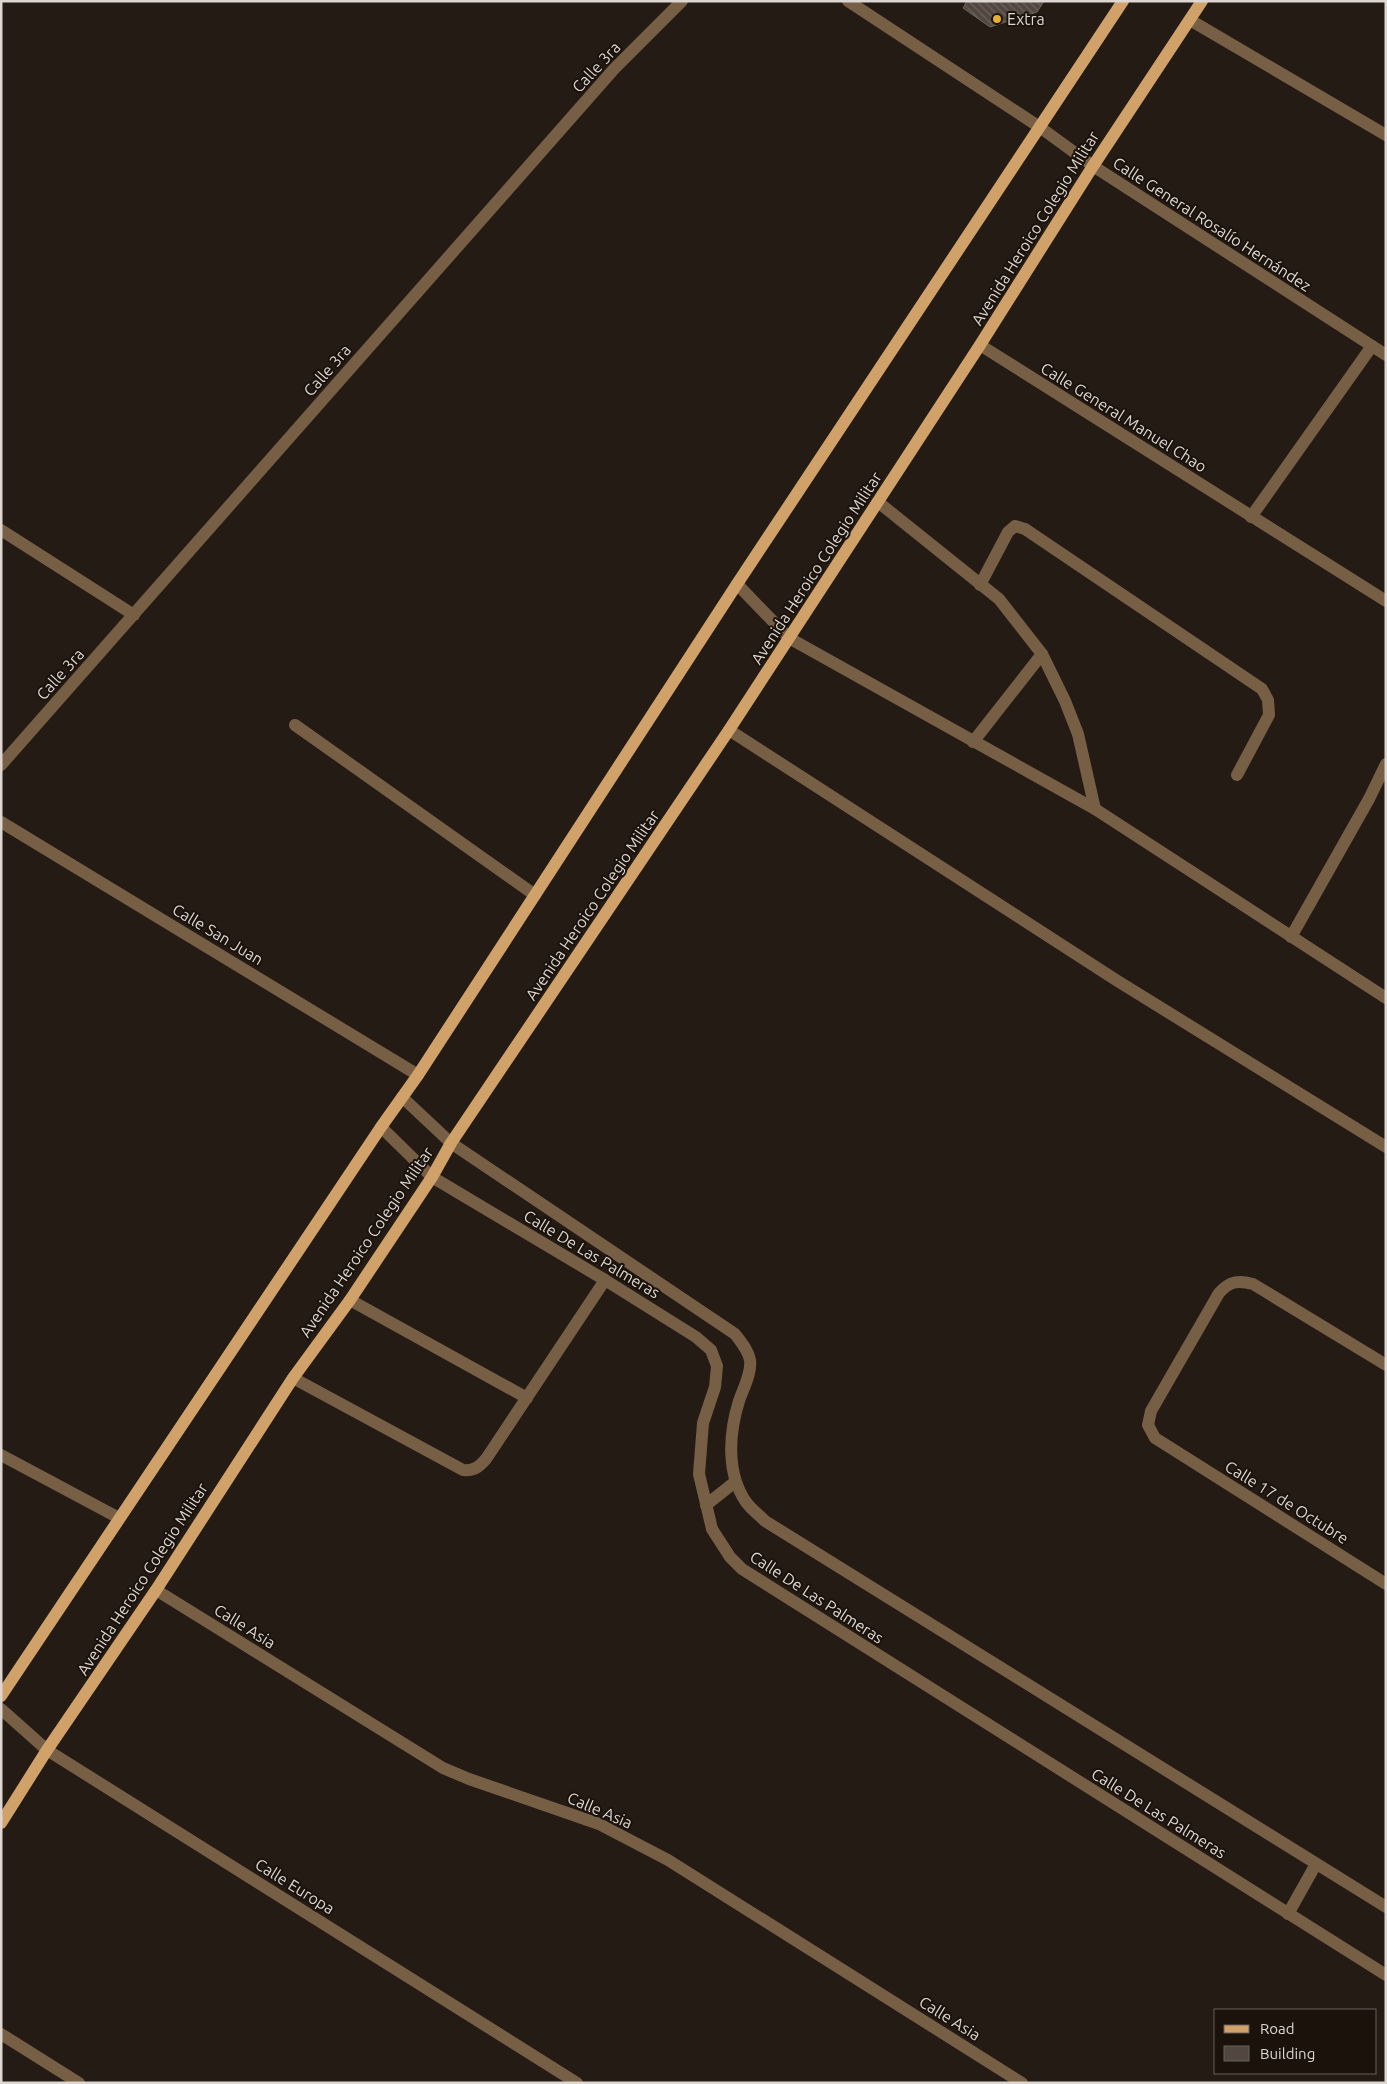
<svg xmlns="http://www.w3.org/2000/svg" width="1387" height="2084" font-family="Ubuntu,sans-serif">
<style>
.building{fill:url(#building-back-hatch);stroke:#70645c}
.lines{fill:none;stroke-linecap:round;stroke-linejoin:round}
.minor{stroke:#765f45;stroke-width:12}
.major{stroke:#d1a16a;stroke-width:12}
.poi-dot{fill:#e6ad36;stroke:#1b120c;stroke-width:2}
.labels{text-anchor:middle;stroke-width:4;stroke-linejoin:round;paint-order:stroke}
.poi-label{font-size:16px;fill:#ddd6d1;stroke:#1b120c;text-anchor:start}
.street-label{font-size:16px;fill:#ddd6d1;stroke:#1b120c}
</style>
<defs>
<pattern id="building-back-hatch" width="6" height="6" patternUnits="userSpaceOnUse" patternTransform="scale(1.25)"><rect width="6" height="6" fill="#524740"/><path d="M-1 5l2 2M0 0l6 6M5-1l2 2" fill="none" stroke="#6a615b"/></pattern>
</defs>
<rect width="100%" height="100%" fill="#241b15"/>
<!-- building -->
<polygon class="building" points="967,1 1044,1 1037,12 990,27 963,8"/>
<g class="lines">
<!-- minor -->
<g class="minor">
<polyline points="848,1 1041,128 1093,166 1386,355"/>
<polyline points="1190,20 1386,135"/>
<polyline points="980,345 1386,601"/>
<polyline points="878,502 999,599 1042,654 1065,701 1078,734 1095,809"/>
<polyline points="1251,517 1372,346"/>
<polyline points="1,530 134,615"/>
<polyline points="737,584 789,638 1095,809 1386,998"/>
<polyline points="980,585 1008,532 1015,526 1025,529 1262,689 1268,700 1269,715 1237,775"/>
<polyline points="295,725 535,895"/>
<polyline points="729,730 1116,980 1386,1147"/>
<polyline points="973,742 1042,654"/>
<polyline points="1,765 614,69 682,1"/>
<polyline points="1,822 418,1075"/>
<polyline points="1291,937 1369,799 1386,764"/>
<path d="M402 1097 451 1143 735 1334C741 1342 748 1350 750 1360 752 1373 743 1389 739 1401 729 1433 726 1473 746 1502 751 1509 759 1515 765 1521L1386 1907"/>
<polyline points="381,1127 432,1177 605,1280 696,1337 711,1350 717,1366 715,1387 703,1423 699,1474 712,1529 730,1557 742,1569 1386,1975"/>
<polyline points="350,1300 527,1398"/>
<path d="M1386 1365 1253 1284C1238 1280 1230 1281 1219 1293L1151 1411 1148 1425 1155 1438 1386 1584"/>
<path d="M293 1378 463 1470C474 1471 479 1467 486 1459L605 1280"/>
<polyline points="1,1455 119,1518"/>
<polyline points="706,1505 735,1482"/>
<polyline points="156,1590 443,1768 469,1779 599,1824 668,1860 1022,2083"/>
<polyline points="1,1709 47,1750 577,2083"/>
<polyline points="1288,1914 1316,1864"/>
<polyline points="1,2034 79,2083"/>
</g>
<!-- major -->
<g class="major">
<polyline points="1,1696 381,1127 418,1075 737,584 1123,1"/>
<polyline points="1,1823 47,1750 156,1590 293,1378 350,1300 432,1177 451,1143 729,730 980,345 1093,166 1202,1"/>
</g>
</g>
<!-- markers -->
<circle class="poi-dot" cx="997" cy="19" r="5"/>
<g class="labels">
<!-- poi labels -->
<g class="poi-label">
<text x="1007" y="25">Extra</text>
</g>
<!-- street labels -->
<g class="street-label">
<text transform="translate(596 67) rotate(-47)" y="6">Calle 3ra</text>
<text transform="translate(1212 224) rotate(33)" y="6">Calle General Rosalío Hernández</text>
<text transform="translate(1035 228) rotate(-58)" y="6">Avenida Heroico Colegio Militar</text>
<text transform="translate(327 370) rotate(-49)" y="6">Calle 3ra</text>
<text transform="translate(1124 417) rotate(32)" y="6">Calle General Manuel Chao</text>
<text transform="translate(816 568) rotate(-57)" y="6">Avenida Heroico Colegio Militar</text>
<text transform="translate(60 674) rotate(-48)" y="6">Calle 3ra</text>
<text transform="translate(592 905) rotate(-56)" y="6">Avenida Heroico Colegio Militar</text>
<text transform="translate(218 934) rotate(31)" y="6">Calle San Juan</text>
<text transform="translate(366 1242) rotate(-56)" y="6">Avenida Heroico Colegio Militar</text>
<text transform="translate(592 1254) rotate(31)" y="6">Calle De Las Palmeras</text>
<text transform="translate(1287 1502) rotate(32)" y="6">Calle 17 de Octubre</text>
<text transform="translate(142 1579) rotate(-57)" y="6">Avenida Heroico Colegio Militar</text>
<text transform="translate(817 1597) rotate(33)" y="6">Calle De Las Palmeras</text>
<text transform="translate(245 1626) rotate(32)" y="6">Calle Asia</text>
<text transform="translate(600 1810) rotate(23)" y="6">Calle Asia</text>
<text transform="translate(1159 1813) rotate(32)" y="6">Calle De Las Palmeras</text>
<text transform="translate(295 1886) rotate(32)" y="6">Calle Europa</text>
<text transform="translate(950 2018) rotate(32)" y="6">Calle Asia</text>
</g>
</g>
<!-- border -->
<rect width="1387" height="2084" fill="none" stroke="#ddd6d1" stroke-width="5"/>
<!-- legend -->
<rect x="1214" y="2009" width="162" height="65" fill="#1b120c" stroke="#69605b"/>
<rect x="1224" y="2025" width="25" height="8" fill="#d1a16a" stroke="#69605b"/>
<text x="1260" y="2034" font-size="15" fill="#ddd6d1">Road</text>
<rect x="1224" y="2046" width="25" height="15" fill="#524740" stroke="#69605b"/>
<text x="1260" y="2059" font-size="15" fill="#ddd6d1">Building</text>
</svg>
